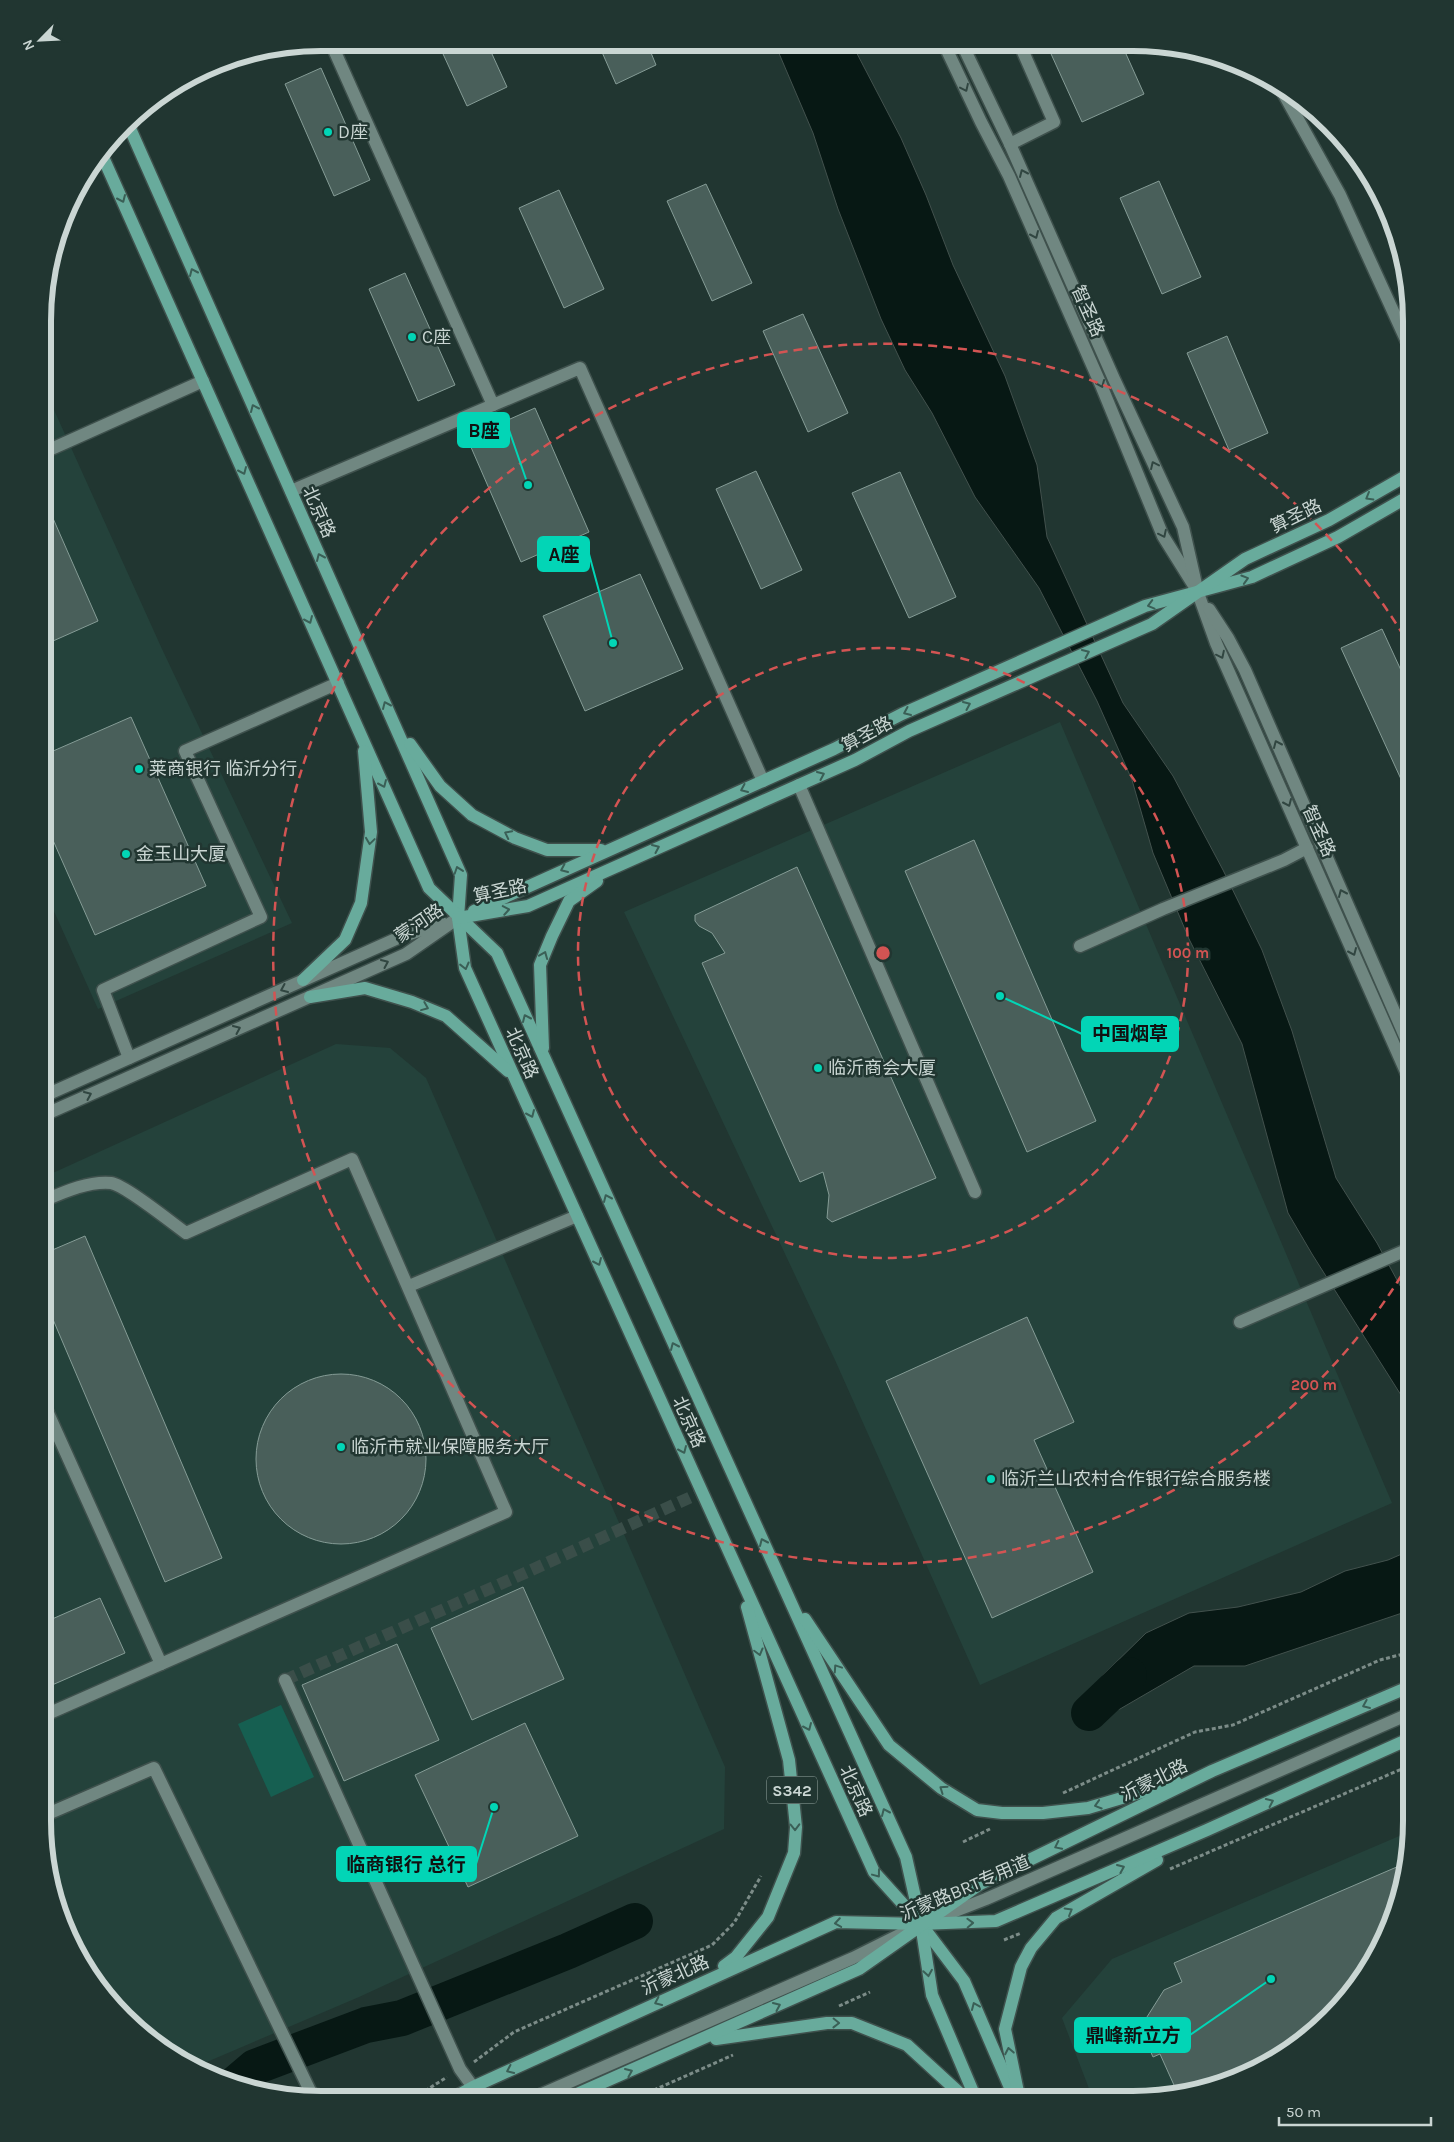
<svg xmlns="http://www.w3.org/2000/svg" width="1454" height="2142" font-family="Karla,'Noto Sans SC',sans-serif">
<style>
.built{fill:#24423b}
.green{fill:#165f51}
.water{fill:#071814;stroke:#42514d}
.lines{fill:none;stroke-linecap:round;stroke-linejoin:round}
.river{stroke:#071814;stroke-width:36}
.building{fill:#495f5a;stroke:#859c96}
.minor-tunnel{stroke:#3a4e49;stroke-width:12;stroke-dasharray:12 6;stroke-linecap:butt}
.minor-casing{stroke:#3f514d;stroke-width:15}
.major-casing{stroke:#3f514d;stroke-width:15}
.path{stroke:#7c8c88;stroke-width:3;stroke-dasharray:4 2.5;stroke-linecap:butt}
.minor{stroke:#708781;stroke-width:12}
.major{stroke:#68ab9c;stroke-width:12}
.oneway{stroke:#314641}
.oneway2{stroke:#3a5f56}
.ring{fill:none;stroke:#d35453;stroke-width:2.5;stroke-dasharray:9 6}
.poi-dot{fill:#02d5b6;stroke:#213631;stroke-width:2}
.labels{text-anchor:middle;stroke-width:5;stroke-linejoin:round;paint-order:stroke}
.shield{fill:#213631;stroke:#97a6a2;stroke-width:1}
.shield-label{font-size:16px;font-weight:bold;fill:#cad6d3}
.poi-label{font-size:18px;fill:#cad6d3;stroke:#213631;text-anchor:start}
.street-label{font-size:18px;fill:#cad6d3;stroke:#213631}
.rim{fill:none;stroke:#cad6d3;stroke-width:6}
.centre{fill:#d35453;stroke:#213631;stroke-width:2.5}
.ring-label{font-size:15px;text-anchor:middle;font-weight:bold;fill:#d35453;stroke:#213631;stroke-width:5;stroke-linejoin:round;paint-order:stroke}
.leader{fill:none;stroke:#02d5b6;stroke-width:2}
.callout-dot{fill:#02d5b6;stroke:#213631;stroke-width:2}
.callout{fill:#02d5b6;stroke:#02d5b6;stroke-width:2}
.callout-label{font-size:19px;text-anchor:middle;font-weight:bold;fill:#111}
</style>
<rect width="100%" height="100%" fill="#213631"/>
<!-- built -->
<g class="built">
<polygon points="45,390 162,649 292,923 98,1009 44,889"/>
<polygon points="1060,722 1392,1503 980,1685 835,1360 624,912"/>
<polygon points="336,1044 390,1048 426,1078 725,1767 724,1829 359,1997 195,2067 152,2042 100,1991 71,1944 48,1875 43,1820 44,1177"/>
<polygon points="1411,1831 1397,1910 1364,1976 1316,2030 1256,2071 1204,2090 1133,2099 1093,2099 1062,2018 1112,1959"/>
</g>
<!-- green -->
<polygon class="green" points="281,1705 314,1777 271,1797 238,1724"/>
<!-- water -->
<g class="water">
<polygon points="775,44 852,44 901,138 926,195 953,265 1005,376 1037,465 1047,537 1123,703 1173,776 1223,870 1262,950 1292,1031 1336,1178 1377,1243 1411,1306 1411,1419 1406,1403 1312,1254 1288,1213 1242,1044 1189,939 1153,853 1132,780 1097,701 1039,588 975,497 932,413 905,370 881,319 838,209 813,133"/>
<polygon points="1411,1550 1411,1610 1245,1666 1194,1666 1120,1709 1094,1709 1098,1688 1103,1675 1146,1633 1189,1613 1238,1607 1301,1592 1345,1571 1388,1560"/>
</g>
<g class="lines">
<!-- river -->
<g class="river">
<polyline points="1089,1713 1129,1675"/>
<polyline points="235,2084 255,2067 366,2025 402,2018 568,1951 635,1921"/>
</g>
</g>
<!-- building -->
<g class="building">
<polygon points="438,43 487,43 507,87 467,106"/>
<polygon points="598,43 647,43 656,65 616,84"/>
<polygon points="1047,45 1122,45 1144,94 1082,122"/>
<polygon points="321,68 370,180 334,196 285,84"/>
<polygon points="1159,181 1201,277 1162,294 1120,198"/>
<polygon points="706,184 752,283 712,301 667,201"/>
<polygon points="1375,186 1383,198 1393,226"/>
<polygon points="559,190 604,289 564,308 519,208"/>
<polygon points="405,273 455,385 418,401 369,289"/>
<polygon points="803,314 848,413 808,432 763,331"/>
<polygon points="1227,336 1268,433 1229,450 1187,353"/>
<polygon points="535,408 589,532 521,562 467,438"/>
<polygon points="756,471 802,570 761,589 716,489"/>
<polygon points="900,472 956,597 909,618 852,493"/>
<polygon points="45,500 98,621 44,645"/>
<polygon points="640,574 683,669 585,711 543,616"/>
<polygon points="1382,629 1411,692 1411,801 1341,648"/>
<polygon points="131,717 206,886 95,935 44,820 44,755"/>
<polygon points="974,840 1096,1121 1027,1152 905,871"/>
<polygon points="797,867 936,1178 832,1222 827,1218 829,1195 823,1172 800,1182 702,963 725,953 712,933 699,926 695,921 695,915"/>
<polygon points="85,1236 222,1558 165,1582 43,1296 43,1254"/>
<polygon points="1027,1317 1074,1422 1034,1440 1093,1572 992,1618 886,1381"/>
<circle cx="341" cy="1459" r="85"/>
<polygon points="523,1587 564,1679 472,1720 431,1628"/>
<polygon points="100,1598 125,1653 43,1689 43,1623"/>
<polygon points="397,1644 439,1740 344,1781 302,1685"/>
<polygon points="525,1723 578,1836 468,1887 415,1775"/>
<polygon points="1406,1863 1397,1910 1364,1976 1316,2030 1256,2071 1204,2090 1178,2094 1160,2054 1153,2057 1140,2028 1164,1990 1182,1982 1174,1963"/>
</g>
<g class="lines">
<!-- minor-tunnel -->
<polyline class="minor-tunnel" points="285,1680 525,1573 702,1492"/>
<!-- minor casing -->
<g class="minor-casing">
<g id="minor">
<polyline points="331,43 493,405"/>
<polyline points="944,44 981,122 1009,176 1101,385 1163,536 1193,584"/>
<polyline points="962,44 1010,144 1114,379 1183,527 1198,593 1216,643 1411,1083"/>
<polyline points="1280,87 1340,195 1408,344 1411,348"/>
<polyline points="1010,144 1054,122 1020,45"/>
<polyline points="49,450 203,381"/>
<polyline points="291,491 580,368 763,781"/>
<polyline points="1209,609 1228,638 1245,670 1411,1050"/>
<polyline points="799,785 975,1192"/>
<polyline points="1080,946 1163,909 1284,860 1307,848"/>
<polyline points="129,1058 103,990 261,917 185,751 338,683"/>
<polyline points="44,1096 398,938 442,923"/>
<polyline points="44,1115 406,954 458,918"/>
<polyline points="409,1286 577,1216"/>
<polyline points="1240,1322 1411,1248"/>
<polyline points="43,1402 161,1664"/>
<polyline points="285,1680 460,2069 473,2087"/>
<path d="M43 1716 506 1512 352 1159 186 1233C172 1223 125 1185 111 1183 88 1181 64 1192 43 1201"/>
<polyline points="43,1816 154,1768 313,2097"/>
<polyline points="935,1919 986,1899 1411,1713"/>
<polyline points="533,2098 853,1958 905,1932"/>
</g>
</g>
<!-- major casing -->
<g class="major-casing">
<g id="major">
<polyline points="128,124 461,875 458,918 465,968 874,1872 921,1924 964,1981 1015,2099"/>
<polyline points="102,155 429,888 497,953 906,1857 921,1924 932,1995 976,2099"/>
<polyline points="410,744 440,786 472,815 515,838 547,850 601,850"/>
<polyline points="474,911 834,749 902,714 1145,606 1252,577 1338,537 1411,495"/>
<polyline points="458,918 528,906 855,760 909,731 1152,624 1245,559 1329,520 1411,473"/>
<polyline points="303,980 345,940 361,903 371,832 364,751"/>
<polyline points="310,997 365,988 412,1002 446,1016 508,1071"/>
<polyline points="543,1048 540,965 552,936 569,901 597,881"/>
<polyline points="805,1619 889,1745 941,1788 977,1810 1002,1813 1043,1813 1088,1808 1176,1782"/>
<polyline points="724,1966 736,1957 768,1917 794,1853 796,1827 789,1760 747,1607"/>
<polyline points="716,2039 827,2023 852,2023 907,2045 966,2099"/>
<polyline points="1018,2092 1005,2029 1021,1967 1031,1948 1056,1918 1157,1860"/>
<polyline points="453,2098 473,2087 836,1922 921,1924 996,1921 1207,1830 1411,1738"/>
<polyline points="568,2098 859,1969 980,1884 1212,1771 1411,1686"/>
</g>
</g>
<!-- path -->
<g class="path">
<polyline points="1063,1793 1195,1732 1233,1725 1380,1660 1411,1652"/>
<polyline points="963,1842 990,1829"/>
<polyline points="1170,1869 1411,1765"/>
<polyline points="1004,1940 1021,1933"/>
<polyline points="839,2006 870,1992"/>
<polyline points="474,2062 514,2032 712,1945 734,1923 761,1876"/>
<polyline points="414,2098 447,2077"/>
<polyline points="636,2098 733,2055"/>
</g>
<!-- minor -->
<use href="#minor" class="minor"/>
<!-- major -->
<use href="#major" class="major"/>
</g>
<!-- one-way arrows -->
<defs><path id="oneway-chevron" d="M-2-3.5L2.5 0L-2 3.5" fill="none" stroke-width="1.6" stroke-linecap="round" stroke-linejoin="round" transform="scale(1.25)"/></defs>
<g class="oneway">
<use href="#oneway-chevron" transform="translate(965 88) rotate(65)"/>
<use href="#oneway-chevron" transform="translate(1023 173) rotate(-114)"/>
<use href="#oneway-chevron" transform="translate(1035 235) rotate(66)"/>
<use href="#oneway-chevron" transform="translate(1101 384) rotate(67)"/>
<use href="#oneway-chevron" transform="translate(1154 465) rotate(-115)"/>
<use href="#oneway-chevron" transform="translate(1163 534) rotate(64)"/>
<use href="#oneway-chevron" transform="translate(1221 655) rotate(64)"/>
<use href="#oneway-chevron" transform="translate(1277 744) rotate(-114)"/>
<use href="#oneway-chevron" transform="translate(1288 803) rotate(66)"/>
<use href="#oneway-chevron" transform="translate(1342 893) rotate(-114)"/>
<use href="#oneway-chevron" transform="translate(1353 952) rotate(66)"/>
<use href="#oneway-chevron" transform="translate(385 963) rotate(-24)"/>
<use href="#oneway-chevron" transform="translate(284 989) rotate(156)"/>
<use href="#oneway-chevron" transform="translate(237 1029) rotate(-24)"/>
<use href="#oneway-chevron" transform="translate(88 1095) rotate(-24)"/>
</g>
<g class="oneway2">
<use href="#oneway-chevron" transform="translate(122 199) rotate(66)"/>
<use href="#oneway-chevron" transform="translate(193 272) rotate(-114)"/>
<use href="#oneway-chevron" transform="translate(254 408) rotate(-114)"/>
<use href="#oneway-chevron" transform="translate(243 471) rotate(66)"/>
<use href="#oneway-chevron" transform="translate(1369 497) rotate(150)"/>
<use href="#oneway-chevron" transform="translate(320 557) rotate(-114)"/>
<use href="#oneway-chevron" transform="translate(1245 579) rotate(-17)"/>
<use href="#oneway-chevron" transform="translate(1151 605) rotate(165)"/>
<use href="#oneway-chevron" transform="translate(309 620) rotate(66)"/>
<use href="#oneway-chevron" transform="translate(1086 653) rotate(-24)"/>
<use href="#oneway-chevron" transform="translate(386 705) rotate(-114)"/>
<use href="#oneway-chevron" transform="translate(967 705) rotate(-24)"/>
<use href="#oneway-chevron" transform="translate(907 712) rotate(156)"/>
<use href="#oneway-chevron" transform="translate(821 775) rotate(-24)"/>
<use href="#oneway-chevron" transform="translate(383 784) rotate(66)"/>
<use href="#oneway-chevron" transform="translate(744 789) rotate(156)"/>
<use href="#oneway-chevron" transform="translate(508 834) rotate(-153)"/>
<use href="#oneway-chevron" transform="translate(370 841) rotate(98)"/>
<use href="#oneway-chevron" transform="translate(656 848) rotate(-24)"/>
<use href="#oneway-chevron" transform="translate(564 869) rotate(156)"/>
<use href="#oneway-chevron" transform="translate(458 870) rotate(-109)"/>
<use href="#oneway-chevron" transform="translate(506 910) rotate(-10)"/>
<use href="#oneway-chevron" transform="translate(544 955) rotate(-68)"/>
<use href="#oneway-chevron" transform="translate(465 966) rotate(76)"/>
<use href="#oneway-chevron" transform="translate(425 1007) rotate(22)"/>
<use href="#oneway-chevron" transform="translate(526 1018) rotate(-114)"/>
<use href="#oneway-chevron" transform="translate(531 1114) rotate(66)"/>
<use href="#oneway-chevron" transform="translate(607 1198) rotate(-114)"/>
<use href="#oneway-chevron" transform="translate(598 1262) rotate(66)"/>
<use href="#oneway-chevron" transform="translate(674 1346) rotate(-114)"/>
<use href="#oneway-chevron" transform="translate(683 1450) rotate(66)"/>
<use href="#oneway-chevron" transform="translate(763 1542) rotate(-114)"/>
<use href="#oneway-chevron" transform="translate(759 1652) rotate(75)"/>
<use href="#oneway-chevron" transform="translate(837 1668) rotate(-124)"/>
<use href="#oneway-chevron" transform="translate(1366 1705) rotate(157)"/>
<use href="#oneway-chevron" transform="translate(808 1727) rotate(66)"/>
<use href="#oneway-chevron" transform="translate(943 1789) rotate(-145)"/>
<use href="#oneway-chevron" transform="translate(1270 1802) rotate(-25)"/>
<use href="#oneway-chevron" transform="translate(1098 1805) rotate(163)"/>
<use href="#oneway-chevron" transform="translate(885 1812) rotate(-114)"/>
<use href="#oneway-chevron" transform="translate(795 1827) rotate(89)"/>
<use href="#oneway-chevron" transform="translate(1058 1846) rotate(154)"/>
<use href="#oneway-chevron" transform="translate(1121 1868) rotate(-23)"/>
<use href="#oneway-chevron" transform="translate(877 1874) rotate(53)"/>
<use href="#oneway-chevron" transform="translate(1069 1911) rotate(-30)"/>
<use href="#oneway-chevron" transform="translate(838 1923) rotate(171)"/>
<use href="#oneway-chevron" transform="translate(970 1923) rotate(-2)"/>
<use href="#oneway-chevron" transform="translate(928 1973) rotate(81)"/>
<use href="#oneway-chevron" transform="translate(658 2002) rotate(155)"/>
<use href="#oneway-chevron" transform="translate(777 2006) rotate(-24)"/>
<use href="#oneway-chevron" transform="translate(975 2006) rotate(-113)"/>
<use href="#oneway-chevron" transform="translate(836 2023) rotate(1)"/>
<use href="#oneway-chevron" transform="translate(1009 2051) rotate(-101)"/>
<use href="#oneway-chevron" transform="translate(510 2070) rotate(155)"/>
<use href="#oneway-chevron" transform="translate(629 2072) rotate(-23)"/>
</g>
<!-- distance rings -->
<g class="ring">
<circle cx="883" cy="953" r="305"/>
<path d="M1409 1263A610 610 0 1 1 1411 648"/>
</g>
<!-- markers -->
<g class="poi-dot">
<circle cx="328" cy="132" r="5"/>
<circle cx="412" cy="337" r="5"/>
<circle cx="139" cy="769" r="5"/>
<circle cx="126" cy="854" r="5"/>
<circle cx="818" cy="1068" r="5"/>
<circle cx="341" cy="1447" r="5"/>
<circle cx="991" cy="1479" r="5"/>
</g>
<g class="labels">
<!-- shield labels -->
<rect class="shield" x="767" y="1776.5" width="50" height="27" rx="4"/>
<g class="shield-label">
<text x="792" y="1796">S342</text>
</g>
<!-- poi labels -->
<g class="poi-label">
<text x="338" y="138">D座</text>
<text x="422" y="343">C座</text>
<text x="149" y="775">莱商银行 临沂分行</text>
<text x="136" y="860">金玉山大厦</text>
<text x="828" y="1074">临沂商会大厦</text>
<text x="351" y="1453">临沂市就业保障服务大厅</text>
<text x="1001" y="1485">临沂兰山农村合作银行综合服务楼</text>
</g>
<!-- street labels -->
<g class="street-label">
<text transform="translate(1088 311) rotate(66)" y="6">智圣路</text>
<text transform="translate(319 512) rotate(66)" y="6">北京路</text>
<text transform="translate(1296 516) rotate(-26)" y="6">算圣路</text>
<text transform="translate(867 734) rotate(-28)" y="6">算圣路</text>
<text transform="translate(1319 831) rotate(66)" y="6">智圣路</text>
<text transform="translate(500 891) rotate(-12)" y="6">算圣路</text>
<text transform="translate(419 923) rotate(-34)" y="6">蒙河路</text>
<text transform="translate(522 1053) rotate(66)" y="6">北京路</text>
<text transform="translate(689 1422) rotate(66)" y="6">北京路</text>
<text transform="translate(1154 1780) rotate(-26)" y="6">沂蒙北路</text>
<text transform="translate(856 1791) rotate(66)" y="6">北京路</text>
<text transform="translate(965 1888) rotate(-23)" y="6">沂蒙路BRT专用道</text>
<text transform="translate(675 1975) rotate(-24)" y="6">沂蒙北路</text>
</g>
</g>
<!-- crop -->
<path d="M0 0H1454V2142H0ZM321 51H1133A270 270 0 0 1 1403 321V1821A270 270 0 0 1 1133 2091H321A270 270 0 0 1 51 1821V321A270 270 0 0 1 321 51Z" fill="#213631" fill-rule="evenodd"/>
<path class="rim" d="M321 51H1133A270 270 0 0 1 1403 321V1821A270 270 0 0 1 1133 2091H321A270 270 0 0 1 51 1821V321A270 270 0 0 1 321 51Z"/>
<circle cx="883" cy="953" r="8" class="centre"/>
<g class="ring-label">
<text x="1188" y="958">100 m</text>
<text x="1314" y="1390">200 m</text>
</g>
<!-- callouts -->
<path class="leader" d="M528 485L509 430M613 643L589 554M1000 996L1082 1034M494 1807L476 1864M1271 1979L1190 2035"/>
<g class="callout-dot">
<circle cx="528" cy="485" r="5"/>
<circle cx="613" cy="643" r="5"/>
<circle cx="1000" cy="996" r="5"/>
<circle cx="494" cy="1807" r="5"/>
<circle cx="1271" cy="1979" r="5"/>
</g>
<g class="callout">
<rect x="458" y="413" width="51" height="34" rx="5"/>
<rect x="538" y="537" width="51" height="34" rx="5"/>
<rect x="1082" y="1017" width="96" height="34" rx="5"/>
<rect x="337" y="1847" width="139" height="34" rx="5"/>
<rect x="1075" y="2018" width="115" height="34" rx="5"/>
</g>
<g class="callout-label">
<text x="484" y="437">B座</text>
<text x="564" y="561">A座</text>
<text x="1130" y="1040">中国烟草</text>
<text x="406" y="1871">临商银行 总行</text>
<text x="1133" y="2042">鼎峰新立方</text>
</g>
<!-- north arrow -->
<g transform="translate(40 40) rotate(246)" stroke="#213631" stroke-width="4" paint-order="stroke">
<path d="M0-4L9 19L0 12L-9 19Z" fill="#cad6d3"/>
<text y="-8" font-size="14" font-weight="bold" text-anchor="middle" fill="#cad6d3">N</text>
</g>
<!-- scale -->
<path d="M1279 2117v8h152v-8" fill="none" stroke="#cad6d3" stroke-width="2.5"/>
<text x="1286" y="2117" font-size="15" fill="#cad6d3" stroke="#213631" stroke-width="4" paint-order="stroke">50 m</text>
</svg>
